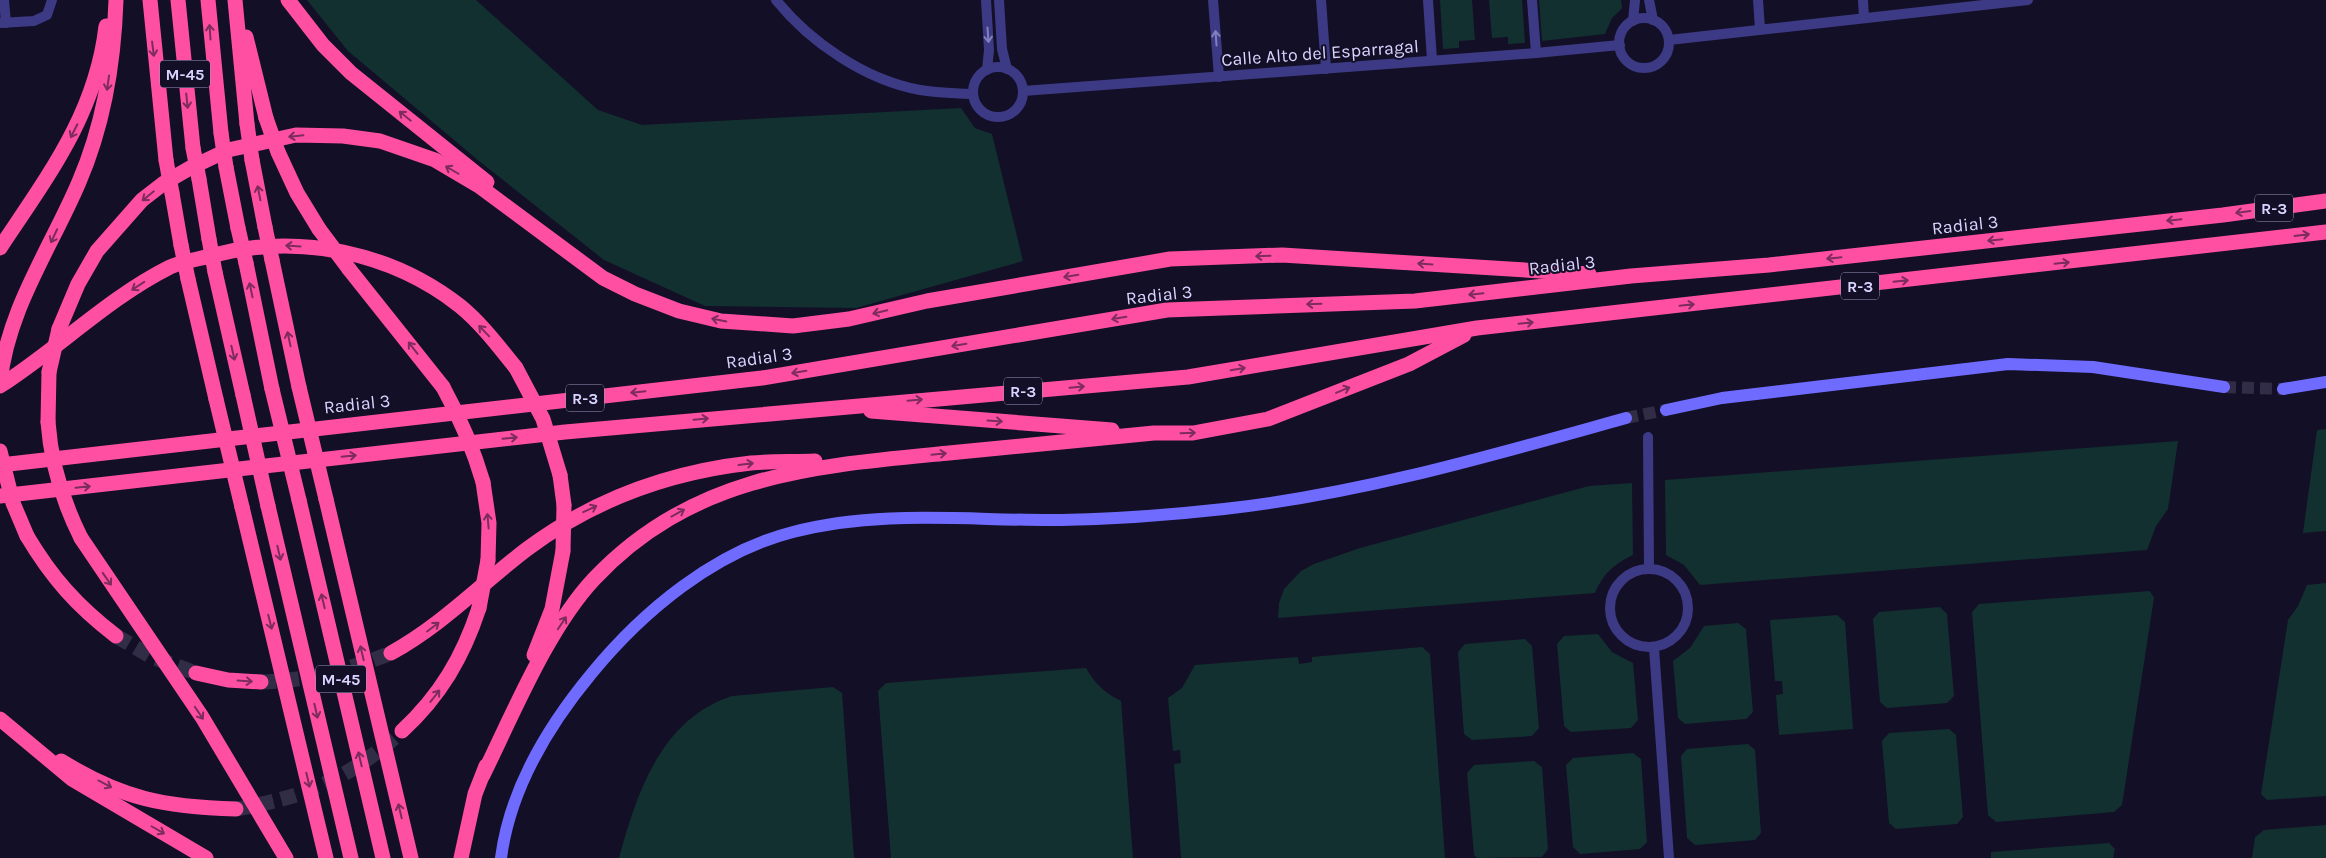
<svg xmlns="http://www.w3.org/2000/svg" width="2326" height="858" font-family="Karla,sans-serif">
<style>
.green{fill:#12302f}
.lines{fill:none;stroke-linecap:round;stroke-linejoin:round}
.secondary-tunnel{stroke:#312d47;stroke-width:12;stroke-dasharray:12 6;stroke-linecap:butt}
.highway-tunnel{stroke:#312d47;stroke-width:15;stroke-dasharray:15 8;stroke-linecap:butt}
.street{stroke:#3d3a85;stroke-width:10}
.secondary{stroke:#6f6bff;stroke-width:12}
.highway{stroke:#ff4fa3;stroke-width:15}
.highway-bridge{stroke:#ff4fa3;stroke-width:15}
.oneway{stroke:#7d2c5e}
.oneway2{stroke:#837fbc}
.labels{text-anchor:middle;stroke-width:4;stroke-linejoin:round;paint-order:stroke}
.shield{fill:#130f26;stroke:#9e99be;stroke-width:1}
.shield-label{font-size:16px;font-weight:bold;fill:#d9d4ff}
.street-label{font-size:18px;fill:#d9d4ff;stroke:#130f26}
</style>
<rect width="100%" height="100%" fill="#130f26"/>
<!-- green -->
<g class="green">
<polygon points="307,0 476,0 598,110 642,125 961,108 975,128 992,134 1023,261 856,308 705,306 604,260 479,161 348,51"/>
<polygon points="1440,0 1472,0 1475,40 1459,41 1459,48 1443,49"/>
<polygon points="1489,0 1522,0 1525,43 1508,44 1508,37 1492,38"/>
<polygon points="1539,0 1621,0 1622,8 1612,18 1605,34 1542,41"/>
<polygon points="2326,429 2326,531 2303,533 2317,430"/>
<polygon points="2178,441 2168,509 2156,526 2147,550 1700,585 1684,565 1666,555 1665,480"/>
<path d="M1632 483 1633 555C1614 564 1603 574 1595 593L1278 618 1279 603 1284 589 1301 571 1314 564 1360 548 1589 486Z"/>
<polygon points="2326,583 2326,796 2267,800 2261,794 2288,620 2298,606 2307,585"/>
<polygon points="2150,591 2154,598 2122,805 2114,812 1996,822 1988,815 1972,612 1979,604"/>
<polygon points="1940,607 1947,614 1954,696 1947,703 1887,708 1880,702 1873,619 1879,612"/>
<polygon points="1837,615 1845,622 1853,729 1779,735 1776,695 1783,694 1782,681 1775,681 1770,620"/>
<polygon points="1738,623 1746,629 1753,712 1746,719 1685,724 1678,718 1673,661 1690,648 1704,626"/>
<polygon points="1598,634 1612,652 1633,663 1638,720 1631,728 1571,732 1564,726 1557,644 1564,636"/>
<polygon points="1525,639 1532,646 1539,728 1532,736 1472,740 1464,734 1458,652 1465,644"/>
<polygon points="1422,647 1430,654 1445,858 1181,858 1174,764 1181,763 1180,750 1173,751 1168,698 1182,688 1195,665 1298,657 1299,664 1312,662 1312,657"/>
<path d="M1086 668C1095 684 1105 693 1121 701L1133 858H891L878 691 886 683Z"/>
<path d="M833 687 842 693 854 858H619C637 792 661 719 732 696Z"/>
<polygon points="1949,729 1956,735 1963,817 1957,824 1896,829 1889,823 1882,741 1889,733"/>
<polygon points="1748,744 1755,750 1761,833 1755,840 1695,845 1687,838 1681,756 1687,749"/>
<polygon points="1633,753 1641,759 1647,842 1640,849 1580,854 1573,847 1566,765 1573,758"/>
<polygon points="1534,761 1542,767 1548,849 1542,857 1477,858 1474,855 1467,773 1474,765"/>
<polygon points="2326,825 2326,858 2252,858 2255,837 2264,830"/>
<polygon points="2109,843 2115,849 2113,858 1991,858 1991,852"/>
</g>
<g class="lines">
<!-- secondary-tunnel -->
<g class="secondary-tunnel">
<polyline points="2224,387 2283,389"/>
<polyline points="1626,418 1666,410"/>
</g>
<!-- highway-tunnel -->
<g class="highway-tunnel">
<polyline points="116,636 152,657 196,673"/>
<path d="M261 682C311 680 345 671 391 653"/>
<path d="M236 809C306 797 349 779 402 731"/>
</g>
<!-- street -->
<g class="street">
<polyline points="4,0 6,23"/>
<path d="M776 0C810 42 865 80 920 90 937 93 955 93 973 94"/>
<polyline points="986,0 989,50 987,70"/>
<polyline points="999,0 1002,49 1007,69"/>
<polyline points="1213,0 1219,77"/>
<polyline points="1321,0 1326,69"/>
<polyline points="1428,0 1432,60"/>
<polyline points="1532,0 1536,53"/>
<polyline points="1649,0 1653,20"/>
<polyline points="1758,0 1760,29"/>
<polyline points="1863,0 1864,18"/>
<circle cx="1644" cy="43" r="25"/>
<polyline points="1633,21 1635,0"/>
<polyline points="0,23 34,21 47,15 52,0"/>
<polyline points="1669,40 2028,0"/>
<circle cx="998" cy="92" r="25"/>
<polyline points="1023,91 1536,53 1620,45"/>
<polyline points="1648,437 1649,569"/>
<circle cx="1649" cy="608" r="39"/>
<polyline points="1654,648 1669,858"/>
</g>
<!-- secondary -->
<g class="secondary">
<polyline points="2283,389 2326,382"/>
<polyline points="1666,410 1722,398 2008,364 2093,367 2224,387"/>
<path d="M501 858C510 788 548 726 592 673 643 611 714 552 793 532 881 509 971 521 1061 520 1115 519 1170 515 1224 509 1361 494 1493 455 1626 418"/>
</g>
<!-- highway -->
<g class="highway">
<polyline points="150,0 166,160"/>
<polyline points="178,0 193,148"/>
<polyline points="208,0 221,133"/>
<polyline points="235,0 247,124"/>
<polyline points="288,0 323,45 351,73 487,182"/>
<polyline points="246,37 266,118"/>
<polyline points="278,152 297,193 319,229"/>
<polyline points="252,160 265,227"/>
<polyline points="226,167 238,228"/>
<polyline points="199,179 209,239"/>
<polyline points="172,193 181,245"/>
<path d="M0 248C47 177 96 114 106 26"/>
<polyline points="272,260 299,387"/>
<polyline points="246,263 272,389"/>
<polyline points="349,269 443,387"/>
<polyline points="215,272 243,395"/>
<polyline points="188,279 216,399"/>
<polyline points="59,329 78,284 97,251 142,200 164,183 190,168 228,150 296,135 343,136 380,141 435,160 479,186 603,278 635,294 679,311 721,321 793,326 849,319 927,301 1170,259 1282,255 1589,274"/>
<path d="M0 383C7 310 51 248 79 182 104 124 114 63 116 0"/>
<path d="M0 386C58 349 108 298 170 267 183 261 200 259 214 255 299 233 391 252 460 306 481 323 499 347 516 368"/>
<polyline points="871,411 1112,430"/>
<polyline points="48,422 49,372"/>
<polyline points="0,465 762,378 1167,310 1415,301 1631,276 1769,265 2223,215 2326,201"/>
<polyline points="560,475 564,505"/>
<polyline points="483,482 489,523 488,560"/>
<polyline points="0,496 565,432 1188,377 1477,328 2326,232"/>
<polyline points="326,499 411,858"/>
<polyline points="299,500 383,858"/>
<polyline points="268,506 351,858"/>
<polyline points="242,507 326,858"/>
<path d="M27 536C52 578 77 606 116 636"/>
<polyline points="81,538 202,717 286,858"/>
<path d="M391 653C442 625 481 584 527 549 593 500 669 472 751 463 772 461 794 462 815 461"/>
<polyline points="534,655 552,609 563,551"/>
<polyline points="196,673 228,680 261,682"/>
<polyline points="0,719 72,779 206,858"/>
<path d="M402 731C440 696 463 657 479 608"/>
<path d="M61 761C123 799 164 807 236 809"/>
<path d="M483 775C513 714 548 628 594 579 693 474 814 466 949 453 1017 446 1086 440 1154 433H1193L1268 419 1409 364 1464 335"/>
<polyline points="461,858 475,794 486,766"/>
</g>
<!-- highway-bridge -->
<g class="highway-bridge">
<polyline points="266,118 278,152"/>
<polyline points="247,124 252,160"/>
<polyline points="221,133 226,167"/>
<polyline points="193,148 199,179"/>
<polyline points="166,160 172,193"/>
<polyline points="265,227 272,260"/>
<polyline points="238,228 246,263"/>
<polyline points="319,229 349,269"/>
<polyline points="209,239 215,272"/>
<polyline points="181,245 188,279"/>
<polyline points="516,368 543,419 560,475"/>
<polyline points="49,372 59,329"/>
<polyline points="299,387 326,499"/>
<path d="M443 387C460 418 473 448 483 482"/>
<polyline points="272,389 299,500"/>
<polyline points="243,395 268,506"/>
<polyline points="216,399 242,507"/>
<path d="M48 422C51 464 62 500 81 538"/>
<polyline points="0,451 13,503 27,536"/>
<polyline points="563,551 564,505"/>
<polyline points="479,608 488,560"/>
</g>
</g>
<!-- one-way arrows -->
<defs><path id="oneway-shaft" d="M-6 0H5M1.5-3L5.5 0L1.5 3" fill="none" stroke-width="1.6" stroke-linecap="round" stroke-linejoin="round" transform="scale(1.25)"/></defs>
<g class="oneway">
<use href="#oneway-shaft" transform="translate(210 32) rotate(-94)"/>
<use href="#oneway-shaft" transform="translate(153 49) rotate(83)"/>
<use href="#oneway-shaft" transform="translate(108 83) rotate(98)"/>
<use href="#oneway-shaft" transform="translate(187 101) rotate(84)"/>
<use href="#oneway-shaft" transform="translate(405 116) rotate(-141)"/>
<use href="#oneway-shaft" transform="translate(74 131) rotate(117)"/>
<use href="#oneway-shaft" transform="translate(296 136) rotate(174)"/>
<use href="#oneway-shaft" transform="translate(452 170) rotate(-150)"/>
<use href="#oneway-shaft" transform="translate(259 193) rotate(-101)"/>
<use href="#oneway-shaft" transform="translate(148 196) rotate(141)"/>
<use href="#oneway-shaft" transform="translate(2243 212) rotate(172)"/>
<use href="#oneway-shaft" transform="translate(2174 220) rotate(174)"/>
<use href="#oneway-shaft" transform="translate(2302 235) rotate(-7)"/>
<use href="#oneway-shaft" transform="translate(54 236) rotate(115)"/>
<use href="#oneway-shaft" transform="translate(1995 240) rotate(174)"/>
<use href="#oneway-shaft" transform="translate(293 246) rotate(-176)"/>
<use href="#oneway-shaft" transform="translate(1263 256) rotate(178)"/>
<use href="#oneway-shaft" transform="translate(1834 258) rotate(174)"/>
<use href="#oneway-shaft" transform="translate(2062 263) rotate(-6)"/>
<use href="#oneway-shaft" transform="translate(1425 264) rotate(-176)"/>
<use href="#oneway-shaft" transform="translate(1071 276) rotate(170)"/>
<use href="#oneway-shaft" transform="translate(1901 281) rotate(-6)"/>
<use href="#oneway-shaft" transform="translate(138 286) rotate(147)"/>
<use href="#oneway-shaft" transform="translate(251 290) rotate(-102)"/>
<use href="#oneway-shaft" transform="translate(1476 294) rotate(174)"/>
<use href="#oneway-shaft" transform="translate(1314 304) rotate(178)"/>
<use href="#oneway-shaft" transform="translate(1687 305) rotate(-6)"/>
<use href="#oneway-shaft" transform="translate(880 312) rotate(167)"/>
<use href="#oneway-shaft" transform="translate(1119 318) rotate(170)"/>
<use href="#oneway-shaft" transform="translate(719 320) rotate(-169)"/>
<use href="#oneway-shaft" transform="translate(1526 323) rotate(-6)"/>
<use href="#oneway-shaft" transform="translate(484 331) rotate(-134)"/>
<use href="#oneway-shaft" transform="translate(289 339) rotate(-102)"/>
<use href="#oneway-shaft" transform="translate(959 345) rotate(170)"/>
<use href="#oneway-shaft" transform="translate(413 348) rotate(-128)"/>
<use href="#oneway-shaft" transform="translate(233 353) rotate(77)"/>
<use href="#oneway-shaft" transform="translate(1238 369) rotate(-10)"/>
<use href="#oneway-shaft" transform="translate(799 372) rotate(171)"/>
<use href="#oneway-shaft" transform="translate(1077 387) rotate(-5)"/>
<use href="#oneway-shaft" transform="translate(1343 390) rotate(-22)"/>
<use href="#oneway-shaft" transform="translate(638 392) rotate(174)"/>
<use href="#oneway-shaft" transform="translate(915 400) rotate(-5)"/>
<use href="#oneway-shaft" transform="translate(701 419) rotate(-5)"/>
<use href="#oneway-shaft" transform="translate(995 421) rotate(4)"/>
<use href="#oneway-shaft" transform="translate(1188 433) rotate(-2)"/>
<use href="#oneway-shaft" transform="translate(510 438) rotate(-6)"/>
<use href="#oneway-shaft" transform="translate(939 454) rotate(-6)"/>
<use href="#oneway-shaft" transform="translate(349 456) rotate(-6)"/>
<use href="#oneway-shaft" transform="translate(746 464) rotate(-7)"/>
<use href="#oneway-shaft" transform="translate(83 487) rotate(-6)"/>
<use href="#oneway-shaft" transform="translate(590 509) rotate(-25)"/>
<use href="#oneway-shaft" transform="translate(678 513) rotate(-29)"/>
<use href="#oneway-shaft" transform="translate(488 521) rotate(-95)"/>
<use href="#oneway-shaft" transform="translate(279 553) rotate(77)"/>
<use href="#oneway-shaft" transform="translate(107 579) rotate(55)"/>
<use href="#oneway-shaft" transform="translate(323 601) rotate(-103)"/>
<use href="#oneway-shaft" transform="translate(270 622) rotate(76)"/>
<use href="#oneway-shaft" transform="translate(562 623) rotate(-56)"/>
<use href="#oneway-shaft" transform="translate(433 627) rotate(-37)"/>
<use href="#oneway-shaft" transform="translate(362 653) rotate(-103)"/>
<use href="#oneway-shaft" transform="translate(245 681) rotate(4)"/>
<use href="#oneway-shaft" transform="translate(435 696) rotate(-52)"/>
<use href="#oneway-shaft" transform="translate(316 711) rotate(77)"/>
<use href="#oneway-shaft" transform="translate(199 713) rotate(56)"/>
<use href="#oneway-shaft" transform="translate(360 759) rotate(-103)"/>
<use href="#oneway-shaft" transform="translate(308 780) rotate(77)"/>
<use href="#oneway-shaft" transform="translate(105 784) rotate(28)"/>
<use href="#oneway-shaft" transform="translate(400 811) rotate(-103)"/>
<use href="#oneway-shaft" transform="translate(158 830) rotate(30)"/>
</g>
<g class="oneway2">
<use href="#oneway-shaft" transform="translate(988 35) rotate(86)"/>
<use href="#oneway-shaft" transform="translate(1216 38) rotate(-94)"/>
</g>
<g class="labels">
<!-- shield labels -->
<g class="shield">
<rect x="160" y="60.5" width="50" height="27" rx="4"/>
<rect x="2255" y="194.5" width="38" height="27" rx="4"/>
<rect x="1841" y="272.5" width="38" height="27" rx="4"/>
<rect x="1004" y="377.5" width="38" height="27" rx="4"/>
<rect x="566" y="384.5" width="38" height="27" rx="4"/>
<rect x="316" y="665.5" width="50" height="27" rx="4"/>
</g>
<g class="shield-label">
<text x="185" y="80">M-45</text>
<text x="2274" y="214">R-3</text>
<text x="1860" y="292">R-3</text>
<text x="1023" y="397">R-3</text>
<text x="585" y="404">R-3</text>
<text x="341" y="685">M-45</text>
</g>
<!-- street labels -->
<g class="street-label">
<text transform="translate(1320 53) rotate(-4)" y="6">Calle Alto del Esparragal</text>
<text transform="translate(1965 225) rotate(-6)" y="6">Radial 3</text>
<text transform="translate(1562 265) rotate(-6)" y="6">Radial 3</text>
<text transform="translate(1159 295) rotate(-6)" y="6">Radial 3</text>
<text transform="translate(759 358) rotate(-8)" y="6">Radial 3</text>
<text transform="translate(357 404) rotate(-6)" y="6">Radial 3</text>
</g>
</g>
</svg>
